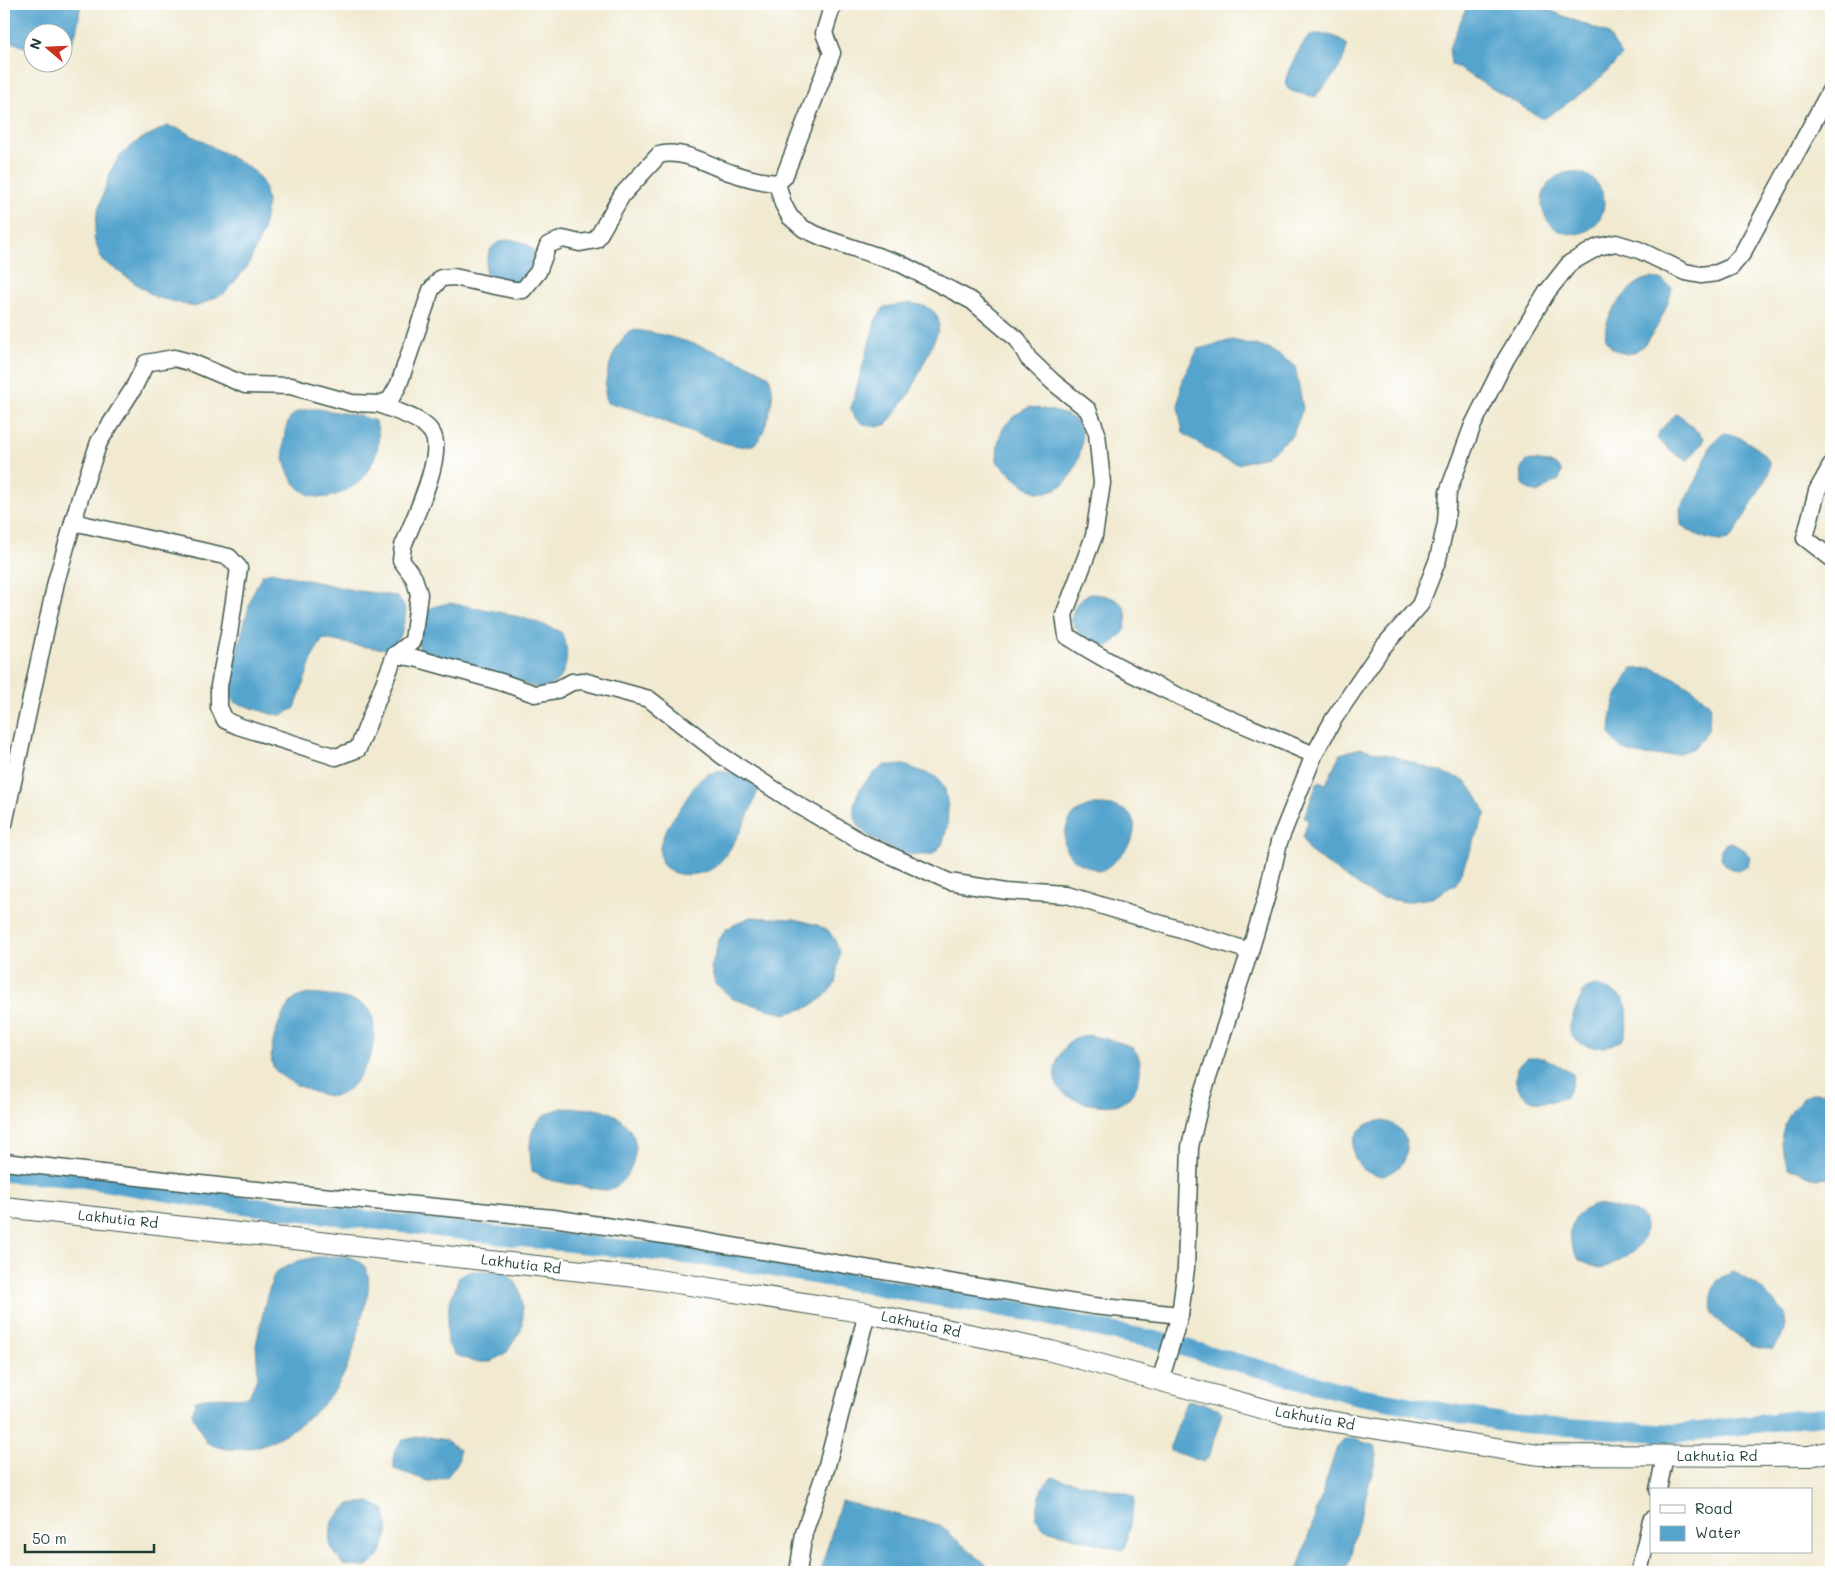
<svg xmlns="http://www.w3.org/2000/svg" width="1835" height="1576" font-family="Mali,sans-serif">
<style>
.water{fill:#54a4ce;stroke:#3a7081}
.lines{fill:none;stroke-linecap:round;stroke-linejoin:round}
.canal{stroke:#54a4ce;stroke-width:18}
.minor-casing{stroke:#3e574c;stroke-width:19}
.tertiary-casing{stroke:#3e574c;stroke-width:22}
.minor{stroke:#fff;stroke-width:16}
.tertiary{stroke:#fff;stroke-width:20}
.labels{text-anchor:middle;stroke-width:5;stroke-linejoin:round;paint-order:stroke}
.street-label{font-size:14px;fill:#1f3d34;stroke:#fff}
</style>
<rect width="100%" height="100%" fill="#fff"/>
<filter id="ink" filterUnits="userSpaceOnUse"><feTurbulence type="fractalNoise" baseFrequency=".02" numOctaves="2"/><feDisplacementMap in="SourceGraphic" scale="10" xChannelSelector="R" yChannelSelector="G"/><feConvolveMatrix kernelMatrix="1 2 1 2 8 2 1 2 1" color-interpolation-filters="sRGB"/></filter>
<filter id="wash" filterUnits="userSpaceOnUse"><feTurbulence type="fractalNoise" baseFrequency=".0096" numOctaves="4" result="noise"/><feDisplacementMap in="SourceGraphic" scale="20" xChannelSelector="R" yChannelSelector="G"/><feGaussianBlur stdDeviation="1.12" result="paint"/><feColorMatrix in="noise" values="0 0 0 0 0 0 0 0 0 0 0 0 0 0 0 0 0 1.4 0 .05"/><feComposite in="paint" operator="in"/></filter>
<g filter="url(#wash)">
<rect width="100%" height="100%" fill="#f1ead1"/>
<!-- water -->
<g class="water">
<path d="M4 4H81C78 18 78 43 63 50L62 32H32V50L7 40 4 37Z"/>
<path d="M1468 4H1533L1607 33 1622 55C1600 82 1572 101 1543 119L1451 64 1449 48Z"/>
<path d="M1316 34C1328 34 1341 36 1347 46 1342 71 1330 79 1315 97 1307 94 1290 94 1286 86 1282 79 1301 45 1306 40 1308 37 1313 35 1316 34Z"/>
<polygon points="167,126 180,129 240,162 255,172 264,185 267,202 263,231 248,266 225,293 195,307 155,297 102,260 94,239 97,214 103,195 111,170 121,155 139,140"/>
<circle cx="1573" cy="203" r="31"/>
<path d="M509 239C530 242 543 252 528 272 524 278 521 283 513 284 504 286 491 279 485 273 488 254 487 244 509 239Z"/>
<path d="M1652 278 1662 280 1672 288C1668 307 1652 345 1632 353 1627 355 1622 353 1617 351 1595 341 1609 312 1621 299 1631 288 1637 280 1652 278Z"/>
<path d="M911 303C929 307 942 310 938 332L911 391 887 424C874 430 852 424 851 408L876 319 884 307Z"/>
<path d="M632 330C664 331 741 358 769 376 775 393 772 401 768 417 765 427 761 443 750 446 730 451 660 418 637 411 627 407 617 405 607 403 600 384 614 341 632 330Z"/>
<polygon points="1232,340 1268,348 1295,366 1303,408 1293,435 1267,456 1238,464 1221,458 1183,433 1178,407 1182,380 1198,349"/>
<path d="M1029 407C1043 409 1061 411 1074 419 1091 431 1077 470 1066 482 1058 490 1043 495 1034 491 1020 485 1008 471 997 462 997 432 1003 421 1029 407Z"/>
<path d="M318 409 361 416 375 421C382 435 378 455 369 468 366 472 364 477 361 481 357 484 352 487 348 489 309 514 279 479 284 440 285 431 286 421 293 415 300 409 310 409 318 409Z"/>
<polygon points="1675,414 1681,416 1704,438 1703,443 1688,460 1678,456 1657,439 1659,432"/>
<path d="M1725 433C1739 435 1765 450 1770 464L1768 475 1735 533 1729 540C1713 544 1694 535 1681 525L1680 509 1698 477 1711 445 1721 434Z"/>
<path d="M1531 460C1543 461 1554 462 1562 471L1559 480C1550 482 1545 490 1537 493L1524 487C1521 477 1518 463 1531 460Z"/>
<path d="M271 572 353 590 396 596C408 609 407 610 403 626 402 635 397 645 389 648 379 651 336 641 323 639L314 653 295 708 282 715 271 714 234 702 229 696V682L252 595 262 575Z"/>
<path d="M1089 594C1107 594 1130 600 1126 622 1125 625 1125 631 1123 633 1119 638 1112 643 1108 646 1087 647 1080 636 1071 619 1074 607 1077 600 1089 594Z"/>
<path d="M449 603C486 609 527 616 561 632 569 645 569 670 557 681 554 684 547 686 543 689L421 656C417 644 417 622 426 612 431 606 441 605 449 603Z"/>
<path d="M1652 668C1677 678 1691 685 1710 705 1709 712 1711 725 1707 731 1704 736 1699 743 1695 747 1679 757 1634 760 1620 747 1616 744 1613 738 1610 734 1611 706 1616 693 1632 669Z"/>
<polygon points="1360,748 1393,756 1464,780 1476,794 1486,813 1456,884 1432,898 1405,902 1375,896 1338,872 1308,850 1303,838 1308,821 1304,817 1318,782 1326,784 1340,754"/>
<path d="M885 765H904L937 777 945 789 948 807 947 828 942 845 932 855C922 855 910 855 901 853 895 851 889 847 883 844 875 840 864 834 859 826 844 802 865 778 885 765Z"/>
<path d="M723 771 745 777 758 789C753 808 729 861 710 870 694 877 662 879 660 855 658 838 672 820 681 807 688 797 697 779 708 774 712 773 718 772 723 771Z"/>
<path d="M1094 805C1154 803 1139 849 1101 871 1079 865 1058 856 1066 829 1070 814 1079 809 1094 805Z"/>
<path d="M1730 842 1745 850 1750 858 1748 866C1726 881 1709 847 1730 842Z"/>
<polygon points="750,917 795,919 817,925 828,930 835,940 840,952 835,984 824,997 809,1007 785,1014 733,999 715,983 711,968 719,940 726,929"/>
<path d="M1596 986C1603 988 1612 990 1618 994 1632 1004 1628 1025 1623 1039 1619 1041 1615 1045 1610 1046 1596 1050 1568 1045 1570 1026 1571 1020 1581 994 1585 990 1588 986 1592 986 1596 986Z"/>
<path d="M309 994C325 995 355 997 368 1008 374 1013 374 1028 374 1037 373 1045 372 1055 368 1062 362 1072 354 1086 345 1092 342 1094 337 1096 334 1096 322 1098 280 1080 274 1068 265 1055 281 1007 295 999 298 996 305 995 309 994Z"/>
<path d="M1090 1035C1099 1038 1123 1042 1131 1047 1149 1059 1139 1098 1119 1104 1103 1109 1065 1102 1057 1085 1050 1069 1061 1046 1075 1038 1079 1036 1085 1036 1090 1035Z"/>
<path d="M1527 1058H1545L1573 1074 1572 1085 1566 1097C1547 1104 1524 1107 1516 1082 1515 1078 1517 1071 1517 1067Z"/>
<path d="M1828 1092 1831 1093V1178L1817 1179 1789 1168C1785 1160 1781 1151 1781 1141 1782 1125 1795 1099 1812 1094 1817 1092 1823 1092 1828 1092Z"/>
<path d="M562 1108C581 1109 602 1106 618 1117 624 1122 632 1131 634 1138 640 1156 626 1188 606 1190 599 1190 553 1181 546 1179 541 1177 537 1173 532 1171 528 1140 527 1118 562 1108Z"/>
<circle cx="1380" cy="1148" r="27"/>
<path d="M1596 1205C1608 1207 1628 1209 1639 1214 1643 1217 1645 1222 1645 1228 1646 1250 1619 1260 1602 1269L1580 1261C1577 1256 1572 1249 1571 1243 1569 1223 1577 1209 1596 1205Z"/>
<path d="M342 1256C351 1257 360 1259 365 1267 373 1280 366 1303 362 1316 356 1342 349 1372 332 1394 304 1427 250 1466 206 1442L192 1414 196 1400C213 1395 231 1399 249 1397L258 1375 256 1345 266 1299 273 1277 277 1271 298 1261 316 1257Z"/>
<polygon points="468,1271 505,1271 516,1283 521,1294 523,1319 521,1330 507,1352 491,1362 474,1362 454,1354 448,1344 447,1329 449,1304 459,1277"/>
<path d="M1734 1272 1758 1286 1785 1313C1786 1330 1784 1337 1772 1349 1768 1349 1764 1349 1760 1348 1749 1345 1717 1324 1713 1314 1709 1303 1713 1290 1717 1279Z"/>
<polygon points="1189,1400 1218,1408 1222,1413 1209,1457 1204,1462 1171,1451 1171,1445 1186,1402"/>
<polygon points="424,1436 446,1440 459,1450 459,1461 447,1477 431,1482 394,1469 394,1451 403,1440"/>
<polygon points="1344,1439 1354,1439 1375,1446 1377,1455 1354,1538 1350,1559 1345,1572 1297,1572 1337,1447"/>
<polygon points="1052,1477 1131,1494 1135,1498 1126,1546 1122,1550 1046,1530 1035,1518 1042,1488"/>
<polygon points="841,1501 939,1525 988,1566 985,1572 820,1572"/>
<polygon points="369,1502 385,1510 388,1534 379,1557 365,1567 343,1565 329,1544 332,1521 350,1504"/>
</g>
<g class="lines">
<!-- canal -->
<polyline class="canal" points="4,1173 85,1179 244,1205 513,1237 722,1259 953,1300 1030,1312 1081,1325 1160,1341 1207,1354 1358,1396 1508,1423 1674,1434 1831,1415"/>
</g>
</g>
<g filter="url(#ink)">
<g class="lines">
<!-- minor casing -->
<g class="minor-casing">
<g id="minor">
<path d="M777 183 783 204 790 217 804 229 824 238 901 264 972 301 1018 340 1028 358 1053 382 1088 410 1097 433 1102 483 1094 536 1064 615 1067 636C1143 686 1231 718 1314 755"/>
<path d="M379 404C394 411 423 418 432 433 446 454 412 523 403 546L401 560 414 578 419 594 413 641 395 655"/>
<polyline points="1831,466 1817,491 1805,538 1831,558"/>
<polyline points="73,522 229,557 239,568 229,634 219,686 219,707 225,720 238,726 336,757 358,749 395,655 415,658 501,682 535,694 557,690 572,682 583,681 649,699 725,758 800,806 865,844 949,882 1007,891 1067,895 1250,951"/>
<path d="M4 824 56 582 80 498 99 442 133 389 146 363 174 358 193 363 245 385 291 386 352 403 379 404 390 400 399 384 431 290 441 278 454 277 514 290H523L538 272 548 245 563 239 580 243 596 240 622 195 659 155C682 148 710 166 732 173 747 178 761 182 777 183L784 177 832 53 824 33 833 4"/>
<polyline points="4,1162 236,1188 553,1218 696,1240 1094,1306 1180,1315"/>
<polyline points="1160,1381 1180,1315 1186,1268 1190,1147 1201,1099 1250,951 1267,895 1279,842 1314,755 1333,720 1382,648 1420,605 1438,559 1446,523 1448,492 1473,425 1506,359 1547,292 1570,263 1598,247 1616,243 1639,250 1685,272 1701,275 1717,273 1731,267 1742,254 1831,89"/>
<polyline points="1658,1490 1665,1456"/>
<polyline points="798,1572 804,1533 826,1469 867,1313"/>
<polyline points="1639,1572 1651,1520"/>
</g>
</g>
<!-- tertiary casing -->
<g class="tertiary-casing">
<polyline id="tertiary" points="4,1207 645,1278 867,1313 1051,1351 1279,1413 1539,1455 1810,1456 1831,1451"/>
</g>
<!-- minor -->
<use href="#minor" class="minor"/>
<!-- tertiary -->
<use href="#tertiary" class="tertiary"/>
</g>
</g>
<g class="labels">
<!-- street labels -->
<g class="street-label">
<text transform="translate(118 1219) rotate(6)" y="5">Lakhutia Rd</text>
<text transform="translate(521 1264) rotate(7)" y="5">Lakhutia Rd</text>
<text transform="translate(921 1324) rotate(12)" y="5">Lakhutia Rd</text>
<text transform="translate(1315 1418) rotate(10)" y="5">Lakhutia Rd</text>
<text x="1717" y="1461">Lakhutia Rd</text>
</g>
</g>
<!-- margin -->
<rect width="1835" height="1576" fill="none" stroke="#fff" stroke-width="20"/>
<!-- legend -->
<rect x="1650" y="1488" width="162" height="65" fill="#ffffff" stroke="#a5b1ae"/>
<rect x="1660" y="1505" width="25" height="8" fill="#ffffff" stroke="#a5b1ae"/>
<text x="1695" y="1514" font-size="15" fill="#1f3d34">Road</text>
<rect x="1660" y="1526" width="25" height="15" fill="#54a4ce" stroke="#a5b1ae"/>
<text x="1695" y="1538" font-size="15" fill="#1f3d34">Water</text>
<!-- north arrow -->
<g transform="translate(48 48) rotate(289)"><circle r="24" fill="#ffffff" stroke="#a5b1ae"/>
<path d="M0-4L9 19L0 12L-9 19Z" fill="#c8321e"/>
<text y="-8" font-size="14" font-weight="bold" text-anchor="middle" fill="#1f3d34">N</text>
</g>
<!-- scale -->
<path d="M25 1544v8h129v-8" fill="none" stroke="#1f3d34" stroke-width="2.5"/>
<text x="32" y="1544" font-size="15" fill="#1f3d34" stroke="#ffffff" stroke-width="4" paint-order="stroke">50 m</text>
</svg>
